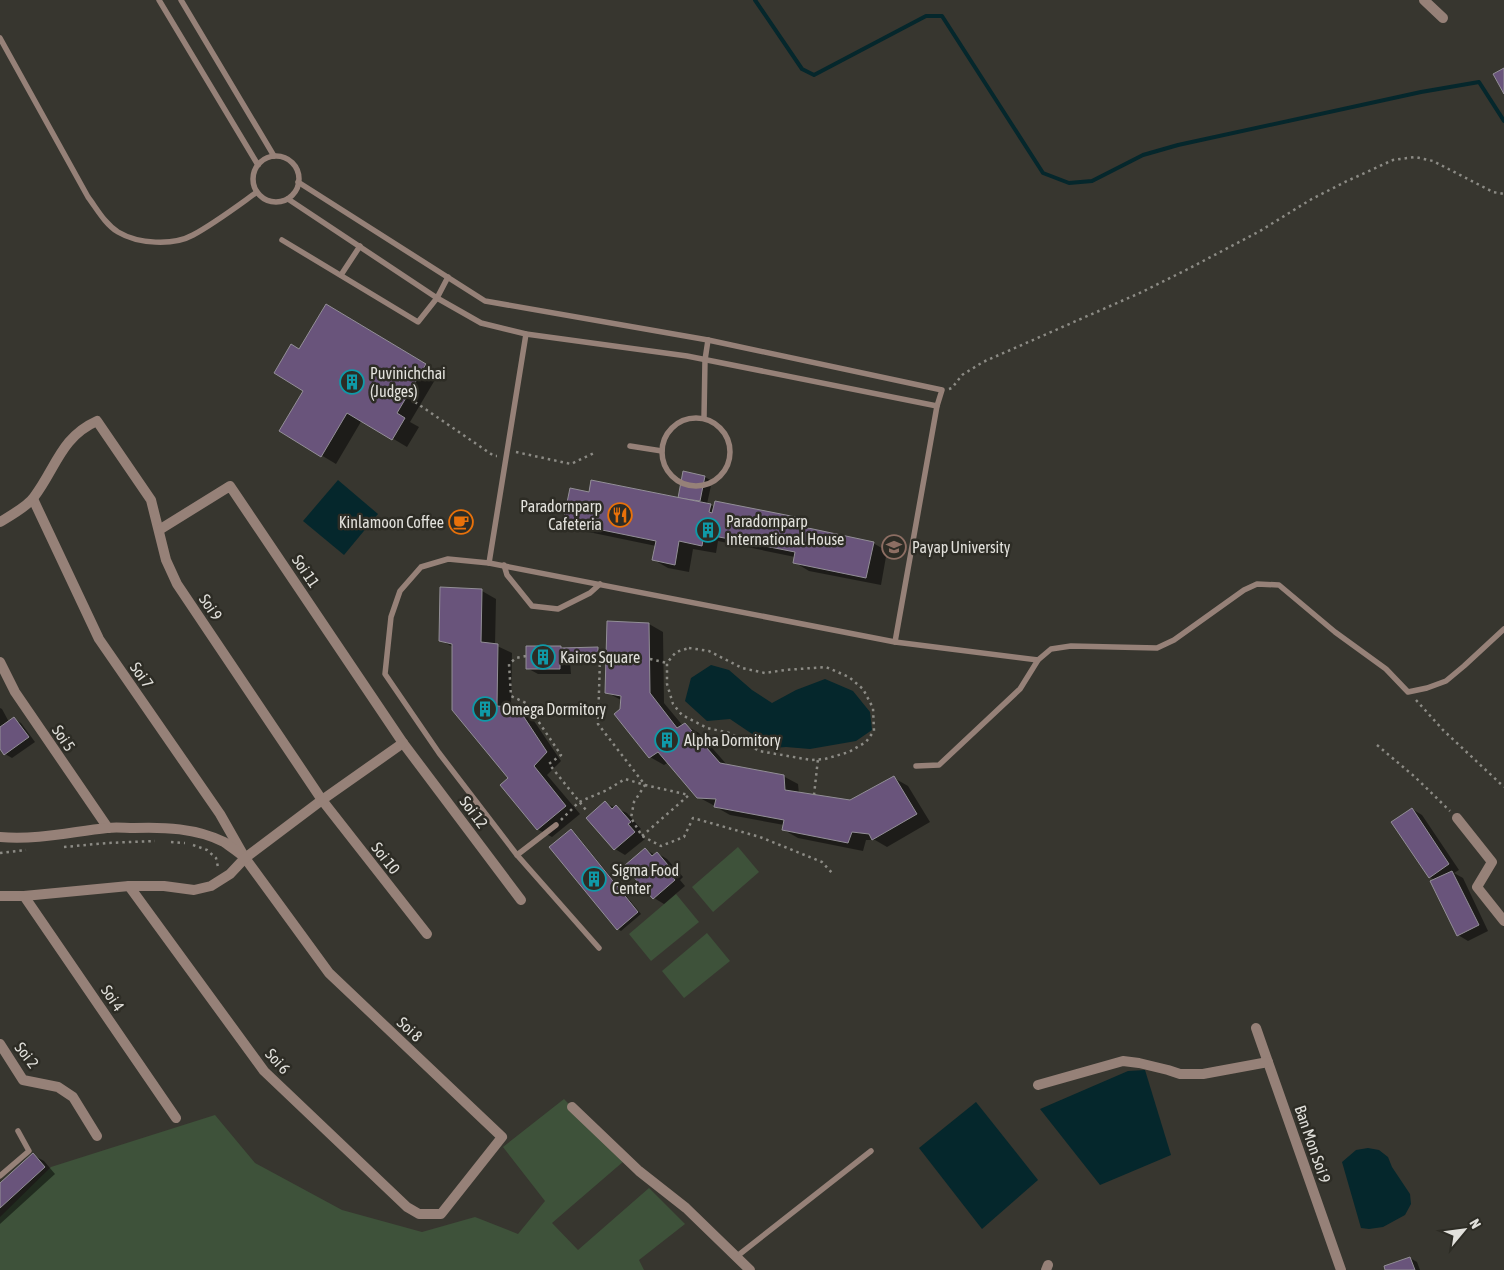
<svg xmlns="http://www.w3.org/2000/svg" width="1504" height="1270" font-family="'Asap Condensed',sans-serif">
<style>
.green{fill:#3e523a}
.water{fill:#05272c}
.shadow{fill:#0007}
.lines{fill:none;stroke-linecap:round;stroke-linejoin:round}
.stream{stroke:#05272c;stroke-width:4}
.building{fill:#69547b;stroke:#938f97}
.path{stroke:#8c8b85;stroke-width:2.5;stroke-dasharray:2.5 4;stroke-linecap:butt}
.lane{stroke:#968178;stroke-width:5.5}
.street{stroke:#968178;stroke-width:10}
.labels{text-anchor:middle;stroke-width:5;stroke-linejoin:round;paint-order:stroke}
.poi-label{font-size:16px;fill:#e2e1dc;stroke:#2d2c25;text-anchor:start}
.street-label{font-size:16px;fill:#e2e1dc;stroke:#2d2c25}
</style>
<rect width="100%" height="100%" fill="#37362f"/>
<!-- green -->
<g class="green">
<polygon points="738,847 759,872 713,912 692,887"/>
<polygon points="676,894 699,922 651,961 629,934"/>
<polygon points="707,933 730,961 684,998 662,971"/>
<polygon points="564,1099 624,1161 552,1223 578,1250 649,1188 685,1224 639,1260 644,1270 0,1270 0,1217 51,1167 215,1115 255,1163 342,1210 422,1232 475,1217 518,1234 545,1201 503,1147"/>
</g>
<!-- water -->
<g class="water">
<polygon points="338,480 378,514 344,555 303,521"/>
<polygon points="711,665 729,670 752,690 772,703 796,690 825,679 853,691 870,712 872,730 856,741 810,749 786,747 773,748 730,719 707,721 685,701 691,678"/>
<polygon points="1145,1070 1171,1155 1100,1185 1040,1109 1128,1071"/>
<polygon points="976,1102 1038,1180 982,1229 919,1148"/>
<polygon points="1368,1148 1379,1150 1388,1157 1392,1167 1410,1194 1411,1204 1405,1215 1383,1227 1369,1229 1361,1228 1342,1162 1356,1150"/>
</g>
<!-- shadow -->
<g class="shadow">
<polygon points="340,313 439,373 410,422 419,427 407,447 362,420 336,464 281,431 305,390 299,350"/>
<polygon points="705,477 712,481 707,504 715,507 795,518 810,527 809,530 873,543 887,551 881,585 809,571 794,562 795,557 718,541 716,553 693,549 689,572 668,568 654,560 656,546 579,530 564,521 590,493 679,499"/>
<polygon points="482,591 496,599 495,645 512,653 511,709 517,709 532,718 561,761 547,775 580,814 552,837 537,829 509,778 453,647 440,640"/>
<polygon points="649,624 663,632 664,703 683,726 685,725 699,733 728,766 783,776 798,784 799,794 850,801 894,778 908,786 930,822 887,847 875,840 866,840 863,851 798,838 784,830 784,825 730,815 716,807 716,805 713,805 698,797 669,762 664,765 650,757 622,709 621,700 606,692 607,663 570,662 571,674 538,674 527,668 561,647 564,649 597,648 608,654"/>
<polygon points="0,708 2,709 9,722 14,719 21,723 35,742 12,758 5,754 0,747"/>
<polygon points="605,803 627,813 641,829 638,831 645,839 625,855 615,849"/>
<polygon points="1412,809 1422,815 1459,870 1454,873 1463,878 1488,931 1468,941 1458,935 1435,880 1429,877"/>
<polygon points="571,830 574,832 641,914 621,931 618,929 551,847"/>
<polygon points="645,849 655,855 657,853 667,859 683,877 680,880 685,886 664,904 654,898"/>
<polygon points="33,1155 44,1161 55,1174 0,1224 0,1185"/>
<polygon points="1410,1258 1417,1262 1420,1270 1386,1270"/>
</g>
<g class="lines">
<!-- stream -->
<polyline class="stream" points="755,0 802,69 814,75 926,16 942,16 1043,173 1069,183 1092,181 1143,155 1178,145 1421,92 1479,82 1504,121"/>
</g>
<!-- building -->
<g class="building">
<polygon points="1504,68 1504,94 1493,74"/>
<polygon points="326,304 426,364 397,413 405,418 392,440 347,413 321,457 279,431 303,391 274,373 291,344 299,349"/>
<polygon points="683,471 705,476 700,501 678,498"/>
<polygon points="591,480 711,504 709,512 712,513 715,501 796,517 794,525 874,542 866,578 793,563 795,552 704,534 702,546 679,541 675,565 652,560 656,541 563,522 570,488 589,492"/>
<polygon points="440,587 482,589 481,642 498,644 497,706 518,708 547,752 534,766 566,806 537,830 500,785 508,778 452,710 452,644 439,641"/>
<polygon points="607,621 649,623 650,693 677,728 685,723 720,763 784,775 785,790 850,800 894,776 917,814 872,840 869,834 852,832 848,843 782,830 784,820 714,807 716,799 697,798 658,752 649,758 614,714 620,709 621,696 605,693"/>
<polygon points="526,646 561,646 561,648 598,647 598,657 560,656 560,669 526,669"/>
<polygon points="14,717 29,737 4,755 0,749 0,727"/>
<polygon points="605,801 612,809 616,805 631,822 628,824 635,832 614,850 586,818"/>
<polygon points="1412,808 1449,864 1429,878 1391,822"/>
<polygon points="571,829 638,912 617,930 549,847"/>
<polygon points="645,848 652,856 657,852 673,871 670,874 675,880 653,899 624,866"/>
<polygon points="1452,871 1479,925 1457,936 1430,881"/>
<polygon points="33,1153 45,1167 0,1208 0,1183"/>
<polygon points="1410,1257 1415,1270 1385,1270 1384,1266"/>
</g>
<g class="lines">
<!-- path -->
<g class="path">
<polyline points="949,389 952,388 962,375 983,362 1142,292 1188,269 1260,231 1310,200 1345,182 1393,160 1415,157 1433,161 1493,192 1504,194"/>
<polyline points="415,402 494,456 497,456"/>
<polyline points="516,452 571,464 594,453"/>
<polygon points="689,648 709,651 742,668 765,673 785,670 826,667 849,677 863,689 873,708 874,731 866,742 849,752 825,759 811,760 759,751 730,733 707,728 682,715 673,704 667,684 667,663 676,652"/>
<polyline points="526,656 516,658 509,664 511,696 526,703 561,755 549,764 586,810"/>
<polyline points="560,658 600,659 598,724 645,785 689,795"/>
<polyline points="650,659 667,663"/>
<polyline points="1416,700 1443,730 1504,787"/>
<polyline points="1377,745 1415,777 1450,811"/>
<polyline points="814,795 818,759"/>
<polyline points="561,820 579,802 607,790 625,779 645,785 634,802 631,818 642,836 661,846 684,837 693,818 760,837 822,862 833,874"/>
<polyline points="642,836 689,795"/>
<polyline points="171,842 185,843"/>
<polyline points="193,845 207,850 216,858 218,867"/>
<polyline points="64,847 107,843 155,841"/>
<polyline points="0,853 26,850"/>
</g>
<!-- lane -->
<g class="lane">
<polyline points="159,0 258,165"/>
<polyline points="181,0 274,156"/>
<path d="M0 38 88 197C97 209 105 224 118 232 138 244 173 246 193 235 215 223 236 207 257 192"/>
<circle cx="276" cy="179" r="23"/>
<polyline points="298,182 485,301 708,340 942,390 937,406 895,642"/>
<polyline points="288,199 437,298 481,323 526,334 687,356 937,406"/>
<polyline points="282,240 418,322 437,298 448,277"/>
<polyline points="341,275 360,246"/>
<circle cx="696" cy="452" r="34"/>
<polyline points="704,418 705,360 708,340"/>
<polyline points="630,446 662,451"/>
<polyline points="489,563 526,334"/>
<polyline points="504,565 507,575 532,606 558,609 590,593 600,584"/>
<polyline points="916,766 939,765 1020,689 1038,660 1051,649 1071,646 1157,648 1174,640 1244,590 1257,584 1279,585 1335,632 1386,669 1408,692 1427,688 1446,681 1464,666 1504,629"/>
<polyline points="517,855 556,825"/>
<polyline points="599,948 517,855 439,753 385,674 391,617 400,591 421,567 448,559 489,563 895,642 1038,660"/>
<polyline points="0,1176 29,1151 18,1131"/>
<polyline points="736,1257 871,1151"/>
</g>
<!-- street -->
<g class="street">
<polyline points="1424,0 1443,18"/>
<polyline points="33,499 99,639 220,814 245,858 329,973 502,1137 441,1214 419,1214 407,1207 264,1071 129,886"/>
<path d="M0 522C10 516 28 506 34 497 56 468 61 437 97 421L151 500 166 560 177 584 322 800 427 934"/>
<polyline points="159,530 230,486 403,743 521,900"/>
<polyline points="0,662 15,692 108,828"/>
<polyline points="1457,818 1492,862 1477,887 1504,921"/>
<path d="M0 837C38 840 70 832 107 828 116 827 125 828 134 828 164 827 196 828 224 842 230 846 236 851 243 856"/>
<polyline points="0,896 24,896 129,886 164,886 194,890 211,886 230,874 245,858 322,800 403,743"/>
<polyline points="24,896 176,1118"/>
<polyline points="1256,1028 1341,1270"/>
<polyline points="0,1044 23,1080 58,1087 73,1097 97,1136"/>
<polyline points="1038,1085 1123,1061 1139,1063 1168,1070 1180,1074 1203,1074 1268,1062"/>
<polyline points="572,1107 639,1171 686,1208 750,1270"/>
<polyline points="1046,1270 1048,1265"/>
</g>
</g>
<!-- icons -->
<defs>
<g id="building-ring" transform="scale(1.25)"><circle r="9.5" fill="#2d2c25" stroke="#0f9aa8" stroke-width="1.5"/><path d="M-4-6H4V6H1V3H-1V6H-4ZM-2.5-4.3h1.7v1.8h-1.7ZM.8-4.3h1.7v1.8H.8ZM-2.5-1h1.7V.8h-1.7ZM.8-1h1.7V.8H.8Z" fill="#0f9aa8"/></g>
<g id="restaurant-ring" transform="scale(1.25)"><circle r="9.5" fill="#2d2c25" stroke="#e8710a" stroke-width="1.5"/><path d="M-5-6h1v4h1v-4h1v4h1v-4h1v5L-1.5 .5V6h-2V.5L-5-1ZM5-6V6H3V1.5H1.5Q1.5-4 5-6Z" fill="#e8710a"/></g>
<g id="cafe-ring" transform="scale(1.25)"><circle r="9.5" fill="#2d2c25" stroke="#e8710a" stroke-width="1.5"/><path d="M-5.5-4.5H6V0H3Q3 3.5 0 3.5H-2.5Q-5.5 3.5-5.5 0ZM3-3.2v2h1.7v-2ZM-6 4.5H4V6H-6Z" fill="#e8710a"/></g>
<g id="university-ring" transform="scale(1.25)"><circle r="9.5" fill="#2d2c25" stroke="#8d6e63" stroke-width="1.5"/><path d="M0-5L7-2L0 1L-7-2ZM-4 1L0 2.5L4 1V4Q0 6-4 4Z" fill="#8d6e63"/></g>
</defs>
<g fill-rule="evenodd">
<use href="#building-ring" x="352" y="382"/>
<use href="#restaurant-ring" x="620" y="515"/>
<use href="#cafe-ring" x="461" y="522"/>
<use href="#building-ring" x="708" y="530"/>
<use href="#university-ring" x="894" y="547"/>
<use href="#building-ring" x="543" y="657"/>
<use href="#building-ring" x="485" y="709"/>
<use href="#building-ring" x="667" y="740"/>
<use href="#building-ring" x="594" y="879"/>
</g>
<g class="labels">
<!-- poi labels -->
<g class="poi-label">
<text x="370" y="379">Puvinichchai<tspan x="370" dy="18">(Judges)</tspan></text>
<text x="602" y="512" text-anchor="end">Paradornparp<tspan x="602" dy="18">Cafeteria</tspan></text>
<text x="726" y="527">Paradornparp<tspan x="726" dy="18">International House</tspan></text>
<text x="444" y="528" text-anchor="end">Kinlamoon Coffee</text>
<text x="912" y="553">Payap University</text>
<text x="560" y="663">Kairos Square</text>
<text x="502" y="715">Omega Dormitory</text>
<text x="684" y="746">Alpha Dormitory</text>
<text x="612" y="876">Sigma Food<tspan x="612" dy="18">Center</tspan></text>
</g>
<!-- street labels -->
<g class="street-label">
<text transform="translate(306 571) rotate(56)" y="6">Soi 11</text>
<text transform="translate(211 607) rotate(56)" y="6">Soi 9</text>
<text transform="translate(142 675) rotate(55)" y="6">Soi 7</text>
<text transform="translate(64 738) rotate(56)" y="6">Soi 5</text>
<text transform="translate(474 812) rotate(53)" y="6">Soi 12</text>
<text transform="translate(386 858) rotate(52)" y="6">Soi 10</text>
<text transform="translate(113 998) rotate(56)" y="6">Soi 4</text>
<text transform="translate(410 1029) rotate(43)" y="6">Soi 8</text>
<text transform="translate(27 1055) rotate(52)" y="6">Soi 2</text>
<text transform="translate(278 1061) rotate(48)" y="6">Soi 6</text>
<text transform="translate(1313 1144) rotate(71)" y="6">Ban Mon Soi 9</text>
</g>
</g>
<!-- north arrow -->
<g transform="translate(1464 1230) rotate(61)" stroke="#2d2c25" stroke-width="4" paint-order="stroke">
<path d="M0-4L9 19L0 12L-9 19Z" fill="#e2e1dc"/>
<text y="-8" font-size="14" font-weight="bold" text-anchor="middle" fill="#e2e1dc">N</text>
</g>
</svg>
